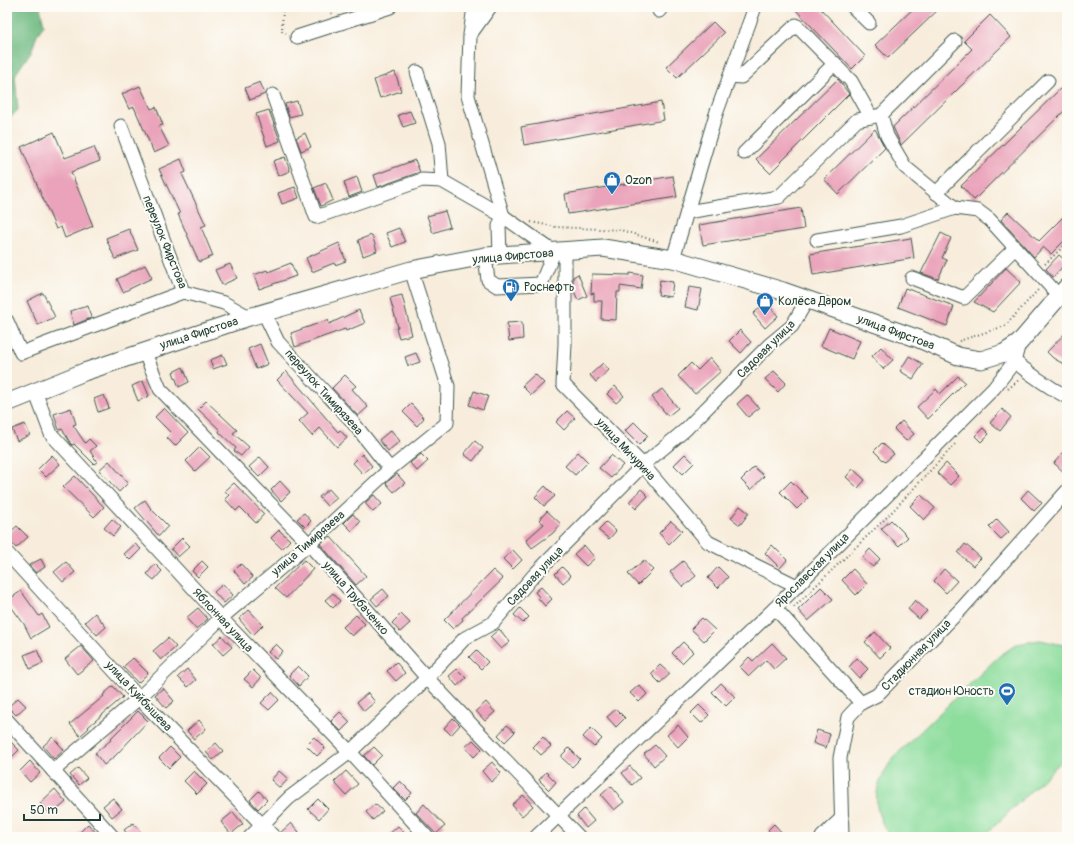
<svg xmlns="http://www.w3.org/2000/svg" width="1074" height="844" font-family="Pangolin,sans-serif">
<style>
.green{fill:#8ddd9d;stroke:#568d68}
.forest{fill:#72bc84;stroke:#487c5c}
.building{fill:#eaa3ba}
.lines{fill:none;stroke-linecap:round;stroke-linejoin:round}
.minor-casing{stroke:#40574d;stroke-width:15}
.major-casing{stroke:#40574d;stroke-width:19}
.path{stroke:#40574d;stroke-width:2;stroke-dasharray:1 3;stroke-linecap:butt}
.minor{stroke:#fff;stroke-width:13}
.major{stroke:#fff;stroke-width:17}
.labels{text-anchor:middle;stroke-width:4;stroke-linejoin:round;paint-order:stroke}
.poi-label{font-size:12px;fill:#1f3d34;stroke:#fdfcf7;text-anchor:start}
.street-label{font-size:12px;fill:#1f3d34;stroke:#fdfcf7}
</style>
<rect width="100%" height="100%" fill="#fdfcf7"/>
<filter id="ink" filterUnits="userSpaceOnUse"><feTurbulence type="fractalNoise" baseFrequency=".025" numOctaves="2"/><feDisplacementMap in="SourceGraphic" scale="8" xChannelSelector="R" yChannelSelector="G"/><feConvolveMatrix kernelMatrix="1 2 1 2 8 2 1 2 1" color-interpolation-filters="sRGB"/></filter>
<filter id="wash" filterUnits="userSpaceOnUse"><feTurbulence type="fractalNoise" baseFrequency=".012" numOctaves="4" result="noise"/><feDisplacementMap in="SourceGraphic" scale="16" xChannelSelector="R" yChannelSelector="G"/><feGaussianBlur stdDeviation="0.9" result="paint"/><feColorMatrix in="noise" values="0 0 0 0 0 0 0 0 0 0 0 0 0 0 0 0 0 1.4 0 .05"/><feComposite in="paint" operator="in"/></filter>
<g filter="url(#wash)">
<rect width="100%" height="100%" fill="#f8eddc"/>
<!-- green -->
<path class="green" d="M1040 640 1063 645 1067 648V756L983 837H890C870 805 873 787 894 757L998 657 1017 644Z"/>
<!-- forest -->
<polygon class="forest" points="7,7 40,7 44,25 37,35 32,50 15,75 18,110 7,121"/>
<g id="blocks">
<!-- building -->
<g class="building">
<polygon points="793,7 819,7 865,56 852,69"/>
<polygon points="915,7 941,7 888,58 875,45"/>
<polygon points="990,15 1011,37 901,145 893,127 972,49 964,41"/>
<polygon points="713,22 724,33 677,78 666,67"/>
<polygon points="395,72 401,91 380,98 374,80"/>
<polygon points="838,79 849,94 770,173 756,159"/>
<polygon points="260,82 265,94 250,100 245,88"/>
<polygon points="140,86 151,109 156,107 163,125 159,126 169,146 154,153 134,107 129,109 122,94"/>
<polygon points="1061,88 1067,94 1067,108 974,200 961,186"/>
<polygon points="297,101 301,114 289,117 285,104"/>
<polygon points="661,102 664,120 524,145 521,127"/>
<polygon points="269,110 280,141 267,146 256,114"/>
<polygon points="410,111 415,123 403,127 398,115"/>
<polygon points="875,129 885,148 838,194 824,179"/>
<polygon points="54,132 65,158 94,147 100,161 71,172 93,226 65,238 61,227 56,229 21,147"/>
<polygon points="305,133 311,147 301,151 296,138"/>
<polygon points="285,157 290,171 278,176 273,161"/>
<polygon points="181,159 186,172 182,174 206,225 201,227 213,256 199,262 178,214 180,214 159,169"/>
<polygon points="415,160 420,172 378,187 374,175"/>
<polygon points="673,176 677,197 568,214 565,194"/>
<polygon points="357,177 362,192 349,197 344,182"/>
<polygon points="326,183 333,200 321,206 314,188"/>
<polygon points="295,187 299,198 282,204 278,193"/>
<polygon points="801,208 804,229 703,245 699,225"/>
<polygon points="445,211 450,227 433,233 427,216"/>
<polygon points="1008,212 1039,241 1067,213 1067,238 1051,254 1043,247 1034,257 1001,220"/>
<polygon points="399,228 405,242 392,247 386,233"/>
<polygon points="129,229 138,250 115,259 106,238"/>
<polygon points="941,233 951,238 942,258 947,260 938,279 921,273"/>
<polygon points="372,235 377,251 363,256 358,240"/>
<polygon points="911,238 914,258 813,275 810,254"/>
<polygon points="339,243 346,261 335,265 334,263 312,272 306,258"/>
<polygon points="1059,255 1067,262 1053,277 1046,269"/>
<polygon points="291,263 296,276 259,289 254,275 267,270 268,272"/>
<polygon points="230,264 237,278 222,285 215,270"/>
<polygon points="145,265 152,278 123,292 117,279"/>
<polygon points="1006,268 1021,282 993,312 974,302"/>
<polygon points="630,273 643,275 641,289 620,286 620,292 617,292 616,320 601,319 602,301 594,301 594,293 591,294 592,274 630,275"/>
<polygon points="578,274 587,296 578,300 573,289 573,277"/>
<polygon points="660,280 673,282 671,297 658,295"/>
<polygon points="689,287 702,289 698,310 685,307"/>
<polygon points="905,288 954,306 947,326 898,307"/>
<polygon points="43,293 55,317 38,325 27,301"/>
<polygon points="402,295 412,335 399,338 396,328 398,327 390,298"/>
<polygon points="766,302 778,316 765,328 753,314"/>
<polygon points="88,306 91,318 74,325 70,311"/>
<polygon points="359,310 365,323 346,331 345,329 295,347 291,333 328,320 329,324"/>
<polygon points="522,322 523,339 509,341 507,323"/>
<polygon points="829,328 860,341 852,359 821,346"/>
<polygon points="740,330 751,342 741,353 729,341"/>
<polygon points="1067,331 1067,366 1053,358 1047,352"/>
<polygon points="260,344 268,364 256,369 248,349"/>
<polygon points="881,347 893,360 883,369 872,356"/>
<polygon points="416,353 420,362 408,366 405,357"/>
<polygon points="223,355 227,364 213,369 210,360"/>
<polygon points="909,356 923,364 913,379 900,371"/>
<polygon points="710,358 721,371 695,394 678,376 691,363 698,370"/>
<polygon points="603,363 609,370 596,382 590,375"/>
<polygon points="183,367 189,382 179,387 173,372"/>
<polygon points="286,371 338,432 340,430 347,438 337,447 320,428 312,436 299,421 308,413 277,380"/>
<polygon points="774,371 786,383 778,392 765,379"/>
<polygon points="535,374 544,383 531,395 522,386"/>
<polygon points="345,375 356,386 352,389 368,407 358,416 332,388"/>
<polygon points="958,376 965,382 928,419 917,407 936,389 940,394"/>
<polygon points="143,381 149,396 138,401 132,386"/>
<polygon points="615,386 624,396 616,403 607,394"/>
<polygon points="662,389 678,408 668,416 652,397"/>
<polygon points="474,391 488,396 483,410 469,405"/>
<polygon points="104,395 109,408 98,412 94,399"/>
<polygon points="747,395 759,408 748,417 737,404"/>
<polygon points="206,401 237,430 233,433 249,447 241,456 234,451 236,448 219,432 220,430 198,409"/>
<polygon points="411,404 424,418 417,426 403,412"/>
<polygon points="71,408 76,424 73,425 85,443 89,439 96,446 90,451 97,462 94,464 74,444 72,445 71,444 62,429 59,430 54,414"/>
<polygon points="164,408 188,433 175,446 167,438 171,433 155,417"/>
<polygon points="1002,409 1011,417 1000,431 990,423"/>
<polygon points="567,411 575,418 564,430 556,422"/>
<polygon points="902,421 914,434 906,441 894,429"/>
<polygon points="634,422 648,436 639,445 625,431"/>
<polygon points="25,424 30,435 17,441 12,429"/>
<polygon points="983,428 989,434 981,442 975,436"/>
<polygon points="391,430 400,441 388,451 379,440"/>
<polygon points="475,441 483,448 473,461 464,454"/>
<polygon points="882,443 894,454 885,462 874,451"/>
<polygon points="200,447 210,457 195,471 186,461"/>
<polygon points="1067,448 1067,475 1054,463"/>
<polygon points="578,452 588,462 575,475 565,466"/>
<polygon points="362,454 372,466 363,474 353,463"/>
<polygon points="421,454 428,461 417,471 410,463"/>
<polygon points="685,454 694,463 683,474 674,465"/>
<polygon points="52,455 60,464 46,477 38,469"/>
<polygon points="611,455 623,465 611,478 599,468"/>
<polygon points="260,457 269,467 259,477 249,467"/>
<polygon points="109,461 128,483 119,492 99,470"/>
<polygon points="946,463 959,476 950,485 937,473"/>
<polygon points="754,467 764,476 751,490 741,480"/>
<polygon points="853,469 865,480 858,488 846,477"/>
<polygon points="397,474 405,483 394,492 386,483"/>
<polygon points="75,476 104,507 94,517 63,487"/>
<polygon points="280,481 290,492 281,501 271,490"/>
<polygon points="791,481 808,498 797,509 780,492"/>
<polygon points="234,483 264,514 256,523 240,507 236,511 225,499 229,495 225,491"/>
<polygon points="545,486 555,496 544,506 535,497"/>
<polygon points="329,489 337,498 327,506 319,497"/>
<polygon points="641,489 648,496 636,509 629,502"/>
<polygon points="1028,490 1042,503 1034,511 1021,498"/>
<polygon points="374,495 382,504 373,512 365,503"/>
<polygon points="921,495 935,508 924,520 910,506"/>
<polygon points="145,500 151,509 168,526 159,536 135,508"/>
<polygon points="740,506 749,513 740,525 731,518"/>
<polygon points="547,511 561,524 553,533 532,548 526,540 544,524 539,520"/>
<polygon points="304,513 311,521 305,527 297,519"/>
<polygon points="353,514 360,522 352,531 344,523"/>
<polygon points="112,519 121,527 113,536 104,528"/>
<polygon points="997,519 1009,532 1001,539 989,527"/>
<polygon points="891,520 908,537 899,546 881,529"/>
<polygon points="671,521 682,531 669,544 659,533"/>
<polygon points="606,522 616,531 609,539 598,530"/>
<polygon points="17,526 28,537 16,548 7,538 7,535"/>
<polygon points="279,530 290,540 282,549 271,538"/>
<polygon points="330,536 366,576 356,585 320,544"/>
<polygon points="182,538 190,546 178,557 171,549"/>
<polygon points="135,544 141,549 130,560 124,554"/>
<polygon points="965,544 981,558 973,566 958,553"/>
<polygon points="584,545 595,558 586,566 574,554"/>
<polygon points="772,545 787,560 780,568 765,553"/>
<polygon points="870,549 880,559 873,567 862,558"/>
<polygon points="513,550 522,560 513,569 503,559"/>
<polygon points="41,559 45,567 36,573 29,565"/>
<polygon points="304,560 313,569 286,598 275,588"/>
<polygon points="644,560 653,570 638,585 628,574"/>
<polygon points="202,561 208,567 198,577 192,571"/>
<polygon points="683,561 696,576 683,587 670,572"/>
<polygon points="66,562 75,572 63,582 54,572"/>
<polygon points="155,564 162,571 154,580 147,574"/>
<polygon points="241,564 253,577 245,584 234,571"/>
<polygon points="562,567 571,576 563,583 555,574"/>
<polygon points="718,567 728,577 718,588 708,578"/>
<polygon points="853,569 867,584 856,595 842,580"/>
<polygon points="944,569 957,581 946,593 934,581"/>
<polygon points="493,570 503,579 462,618 463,620 453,629 444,620"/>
<polygon points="223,584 233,595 224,603 214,592"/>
<polygon points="541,587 552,599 545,606 538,598 539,597 535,592"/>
<polygon points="821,587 833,599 808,621 798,610"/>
<polygon points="383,589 389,596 377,606 371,599"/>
<polygon points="21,591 39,616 42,614 49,627 31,638 24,624 7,601"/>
<polygon points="333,593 340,601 333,608 325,600"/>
<polygon points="915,600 927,611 919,619 908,609"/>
<polygon points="198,608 208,619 196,629 186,618"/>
<polygon points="520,608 529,617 523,623 514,615"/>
<polygon points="249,610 263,625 253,635 239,619"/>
<polygon points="95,613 106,627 97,635 85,622"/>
<polygon points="401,614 410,623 400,632 392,623"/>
<polygon points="356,615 365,624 352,636 343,627"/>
<polygon points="702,618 715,630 704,641 691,629"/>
<polygon points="499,629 510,642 501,649 490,637"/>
<polygon points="875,632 890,648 880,658 865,642"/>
<polygon points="222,636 232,647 223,655 213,644"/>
<polygon points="168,638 176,647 161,660 153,651"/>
<polygon points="683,642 693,652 682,663 672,653"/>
<polygon points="772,643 786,658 774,669 766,660 749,676 740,667 749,657 753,661"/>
<polygon points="276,644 283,651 276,659 268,652"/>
<polygon points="81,646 94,661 77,674 65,659"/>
<polygon points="37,650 43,663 30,669 24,655"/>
<polygon points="476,650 488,662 481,669 469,657"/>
<polygon points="133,658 148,673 138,683 123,667"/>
<polygon points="857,658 868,669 859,678 849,667"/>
<polygon points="396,662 405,673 396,681 387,671"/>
<polygon points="660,665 670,674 660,683 651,674"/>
<polygon points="298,666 308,676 299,686 289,675"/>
<polygon points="187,669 196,680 188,687 178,677"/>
<polygon points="457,669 466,678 457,686 449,676"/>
<polygon points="253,670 261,678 253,687 244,679"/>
<polygon points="721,683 735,697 726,706 712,692"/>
<polygon points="639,685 647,694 639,702 630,693"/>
<polygon points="113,686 123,697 88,727 89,728 80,736 70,724 104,696 103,695"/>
<polygon points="163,688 174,701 166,708 155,695"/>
<polygon points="272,692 279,700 269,710 261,703"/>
<polygon points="368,693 375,702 364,711 357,702"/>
<polygon points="18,698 26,706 16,715 8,707"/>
<polygon points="486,702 495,712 485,721 476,711"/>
<polygon points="699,705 709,715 701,723 691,713"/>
<polygon points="616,709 625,718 616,727 607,717"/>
<polygon points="138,711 148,721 115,756 104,765 95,753 111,740 110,739"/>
<polygon points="340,712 350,722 341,731 331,721"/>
<polygon points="453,718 460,725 451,735 444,728"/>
<polygon points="199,720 206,729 194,739 187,731"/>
<polygon points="507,725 515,732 505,742 498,735"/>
<polygon points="678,725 688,737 678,747 667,735"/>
<polygon points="591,728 602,739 594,747 583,737"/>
<polygon points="817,730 830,734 826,748 813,743"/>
<polygon points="53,737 64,750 54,759 43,746"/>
<polygon points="314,737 325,748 317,756 306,745"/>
<polygon points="543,737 551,746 541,755 533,747"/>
<polygon points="7,738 19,750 7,762"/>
<polygon points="473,740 482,749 474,757 465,747"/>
<polygon points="216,743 223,751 213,760 206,752"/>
<polygon points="655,745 665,756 654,766 644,754"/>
<polygon points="170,747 180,757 169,768 159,758"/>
<polygon points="374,747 382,755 372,765 364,756"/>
<polygon points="569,748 580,759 572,767 562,758 562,755"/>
<polygon points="30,761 40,773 30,782 20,771"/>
<polygon points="492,762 501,773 491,782 482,771"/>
<polygon points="630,766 640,778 632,785 622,773"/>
<polygon points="78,768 87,778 79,785 70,775"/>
<polygon points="194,771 207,784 197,794 184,781"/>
<polygon points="279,771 288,779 280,788 271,780"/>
<polygon points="346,771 358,784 346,795 334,782"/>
<polygon points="546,772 556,782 549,790 539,780"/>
<polygon points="400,781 412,793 405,800 393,788"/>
<polygon points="611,786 624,802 614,810 601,795"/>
<polygon points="55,789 66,802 51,815 40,803"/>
<polygon points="259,791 267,800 258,809 250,800"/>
<polygon points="523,795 533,806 522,816 512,805"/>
<polygon points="113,798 122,809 112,817 103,806"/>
<polygon points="318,799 328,809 319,819 308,809"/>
<polygon points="375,804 383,811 373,820 366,812"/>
<polygon points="424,804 445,826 436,834 416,813"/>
<polygon points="584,809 594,821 586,828 577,816"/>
<polygon points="233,812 243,824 231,834 221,822"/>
<polygon points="133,823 145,837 130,837 124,830"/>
<polygon points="291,823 299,832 294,837 282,837 280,833"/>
<polygon points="88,824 100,837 75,837"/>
<polygon points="774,824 786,837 774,837 768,830"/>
<polygon points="398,826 408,837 386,837"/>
</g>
</g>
</g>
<g filter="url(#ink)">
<use href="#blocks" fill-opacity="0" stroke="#40574d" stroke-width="1"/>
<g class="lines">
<!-- minor casing -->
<g class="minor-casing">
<g id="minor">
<polyline points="474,7 470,35 468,96 503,216 499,226 500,255"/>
<polyline points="853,7 869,23"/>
<polyline points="659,11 662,7"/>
<polyline points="472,32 490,7"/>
<polyline points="297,37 390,7"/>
<polyline points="417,72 439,143 442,181"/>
<polyline points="730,76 741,77 796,25 851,81 871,117"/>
<polyline points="273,95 316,217 422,180 442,181 503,216 554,252 541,284 497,286 488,280 485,256"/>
<polyline points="881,115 887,136 905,167 955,208 978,211 990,220 1059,296"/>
<polyline points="121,126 183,292 224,303 249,317"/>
<polyline points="744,153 835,63"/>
<polyline points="936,193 1048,81"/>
<polyline points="687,212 779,197 857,120 881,115 955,41"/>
<polyline points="817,240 901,226 955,208"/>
<polyline points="565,251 565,344 563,384 643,465 708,542 797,586"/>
<polyline points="673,259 716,114 755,7"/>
<polyline points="912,278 964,298 1015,248"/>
<polyline points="264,313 278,342 351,420 390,469"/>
<polyline points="7,321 21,353 183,292"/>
<polyline points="144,351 160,389 309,544 427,678 579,837"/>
<path d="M1008 356C1027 372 1045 385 1067 397"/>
<polyline points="35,391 51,434 221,618 350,752 427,837"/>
<polyline points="7,553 139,698 274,837"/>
<polyline points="775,608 861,703"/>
<polyline points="7,720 113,837"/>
<polyline points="53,771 139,698 221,618 309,544 390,469 447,423 448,386 411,270"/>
<polyline points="250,837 289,798 350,752 427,678 465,638 493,623 534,575 643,465 685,430 769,345 792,326 807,300"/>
<polyline points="536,837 775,608 994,388 1014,362 1019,343"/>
<polyline points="822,837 842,818"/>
<polyline points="842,837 840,758 848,717 861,703 877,695 963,607 1067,491"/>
</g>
</g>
<!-- major casing -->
<g class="major-casing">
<polyline id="major" points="7,403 84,372 249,317 411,270 485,256 603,248 673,259 783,291 919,339 958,356 981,360 1004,353 1019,343 1067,287"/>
</g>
<!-- path -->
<g class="path">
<polyline points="283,7 282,31 286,33"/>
<polyline points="327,7 332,14"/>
<polyline points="531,222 556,227 621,230 659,242"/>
<polyline points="1045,264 1067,243"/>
<polyline points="959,341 1005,326 1038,290"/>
<polyline points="1008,389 1020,379"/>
<polyline points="794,607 888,516 957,442"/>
</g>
<!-- minor -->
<use href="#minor" class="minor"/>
<!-- major -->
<use href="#major" class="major"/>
</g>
</g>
<!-- icons -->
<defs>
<g id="shop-pin" transform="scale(0.9)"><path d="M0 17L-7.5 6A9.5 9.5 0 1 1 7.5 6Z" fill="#1f6fb2" stroke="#fdfcf7"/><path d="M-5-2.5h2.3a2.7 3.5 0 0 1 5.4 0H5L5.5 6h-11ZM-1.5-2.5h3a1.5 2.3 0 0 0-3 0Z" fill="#fff"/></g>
<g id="fuel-pin" transform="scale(0.9)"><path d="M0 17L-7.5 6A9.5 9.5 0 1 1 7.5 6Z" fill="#1f6fb2" stroke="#fdfcf7"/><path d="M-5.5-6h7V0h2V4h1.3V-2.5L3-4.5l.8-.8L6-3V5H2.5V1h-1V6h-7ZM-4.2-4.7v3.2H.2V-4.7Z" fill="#fff"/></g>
<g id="stadium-pin" transform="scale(0.9)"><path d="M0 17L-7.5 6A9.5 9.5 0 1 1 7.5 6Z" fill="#1f6fb2" stroke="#fdfcf7"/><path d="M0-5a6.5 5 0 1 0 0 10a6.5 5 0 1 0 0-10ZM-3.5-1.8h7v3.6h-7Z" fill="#fff"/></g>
</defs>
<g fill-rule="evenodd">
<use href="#shop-pin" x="612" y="180"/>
<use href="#fuel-pin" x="511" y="287"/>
<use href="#shop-pin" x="765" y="301"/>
<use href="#stadium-pin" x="1007" y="691"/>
</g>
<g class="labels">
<!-- poi labels -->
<g class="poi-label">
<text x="625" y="184">Ozon</text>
<text x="524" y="291">Роснефть</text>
<text x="778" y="305">Колёса Даром</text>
<text x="994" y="695" text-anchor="end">стадион Юность</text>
</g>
<!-- street labels -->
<g class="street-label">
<text transform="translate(165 242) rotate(68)" y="4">переулок Фирстова</text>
<text transform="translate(513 256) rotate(-5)" y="4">улица Фирстова</text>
<text transform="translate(896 332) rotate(20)" y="4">улица Фирстова</text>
<text transform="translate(199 333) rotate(-18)" y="4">улица Фирстова</text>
<text transform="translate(766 349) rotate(-45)" y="4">Садовая улица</text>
<text transform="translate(324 392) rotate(48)" y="4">переулок Тимирязева</text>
<text transform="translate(626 449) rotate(47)" y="4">улица Мичурина</text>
<text transform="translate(308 543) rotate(-41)" y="4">улица Тимирязева</text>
<text transform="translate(812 570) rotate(-45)" y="4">Ярославская улица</text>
<text transform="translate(535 576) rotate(-47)" y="4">Садовая улица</text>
<text transform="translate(356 598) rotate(49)" y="4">улица Трубаченко</text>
<text transform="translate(223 620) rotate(47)" y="4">Яблонная улица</text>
<text transform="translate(916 655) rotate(-46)" y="4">Стадионная улица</text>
<text transform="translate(139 696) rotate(47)" y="4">улица Куйбышева</text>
</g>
</g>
<!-- margin -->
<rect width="1074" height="844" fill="none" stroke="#fdfcf7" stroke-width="24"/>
<!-- scale -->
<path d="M24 814v6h76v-6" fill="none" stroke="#1f3d34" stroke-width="2"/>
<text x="30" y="814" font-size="12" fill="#1f3d34" stroke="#fdfcf7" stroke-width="3" paint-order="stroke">50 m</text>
</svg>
